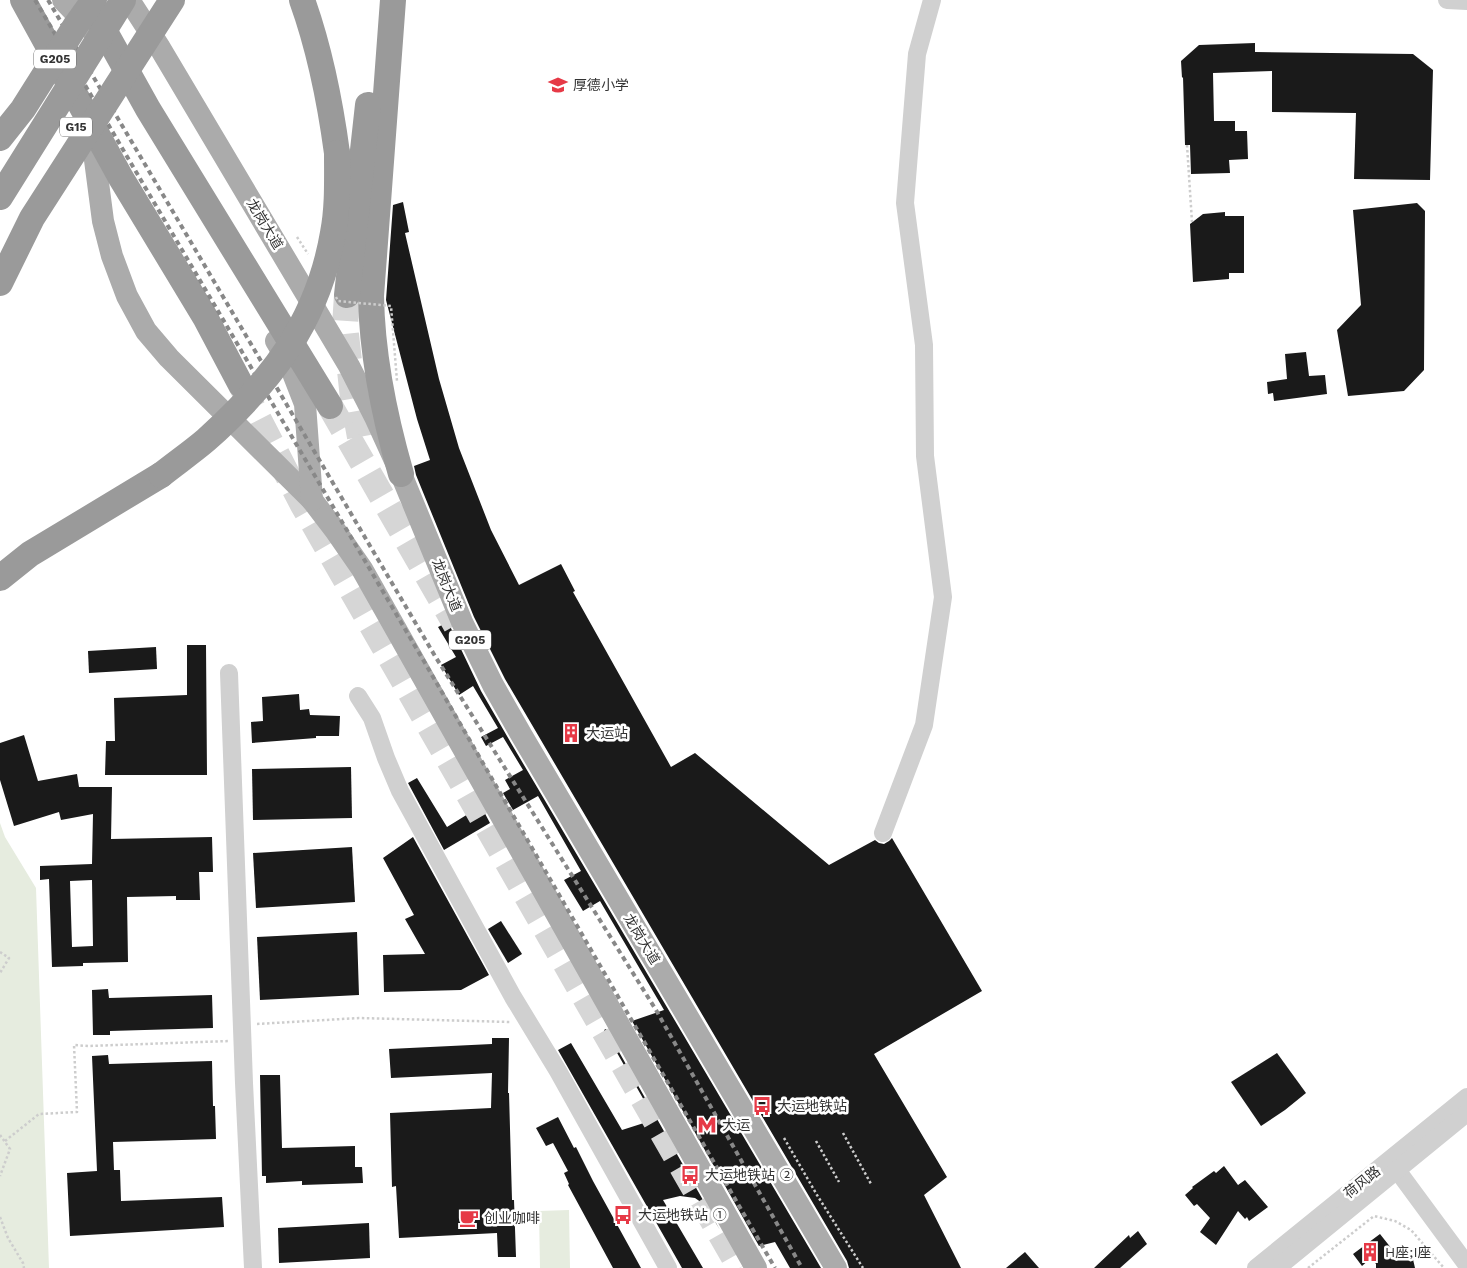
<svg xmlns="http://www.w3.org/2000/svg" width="1467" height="1268" font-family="'Work Sans','Noto Sans SC',sans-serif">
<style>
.green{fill:#e6ecdf}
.building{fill:#1a1a1a;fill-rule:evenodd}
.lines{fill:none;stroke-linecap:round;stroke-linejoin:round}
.highway-tunnel{stroke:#d6d6d6;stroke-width:26;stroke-dasharray:26 13;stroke-linecap:butt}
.path{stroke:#cdcdcd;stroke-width:2.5;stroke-dasharray:2.5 2.5;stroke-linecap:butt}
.minor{stroke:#d0d0d0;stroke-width:18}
.major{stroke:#ababab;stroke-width:22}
.highway{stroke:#9a9a9a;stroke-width:26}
.rail{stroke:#888;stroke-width:4;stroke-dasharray:5 4;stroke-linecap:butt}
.path-bridge{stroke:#cdcdcd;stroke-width:2.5;stroke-dasharray:2.5 2.5;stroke-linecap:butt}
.highway-bridge{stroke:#9a9a9a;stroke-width:26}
.labels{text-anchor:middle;stroke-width:5;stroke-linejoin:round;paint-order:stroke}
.shield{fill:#fff;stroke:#707070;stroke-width:1}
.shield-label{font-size:12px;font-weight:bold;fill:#333}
.poi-label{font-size:14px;fill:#333;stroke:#fff;text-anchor:start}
.street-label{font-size:14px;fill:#333;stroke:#fff}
</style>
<rect width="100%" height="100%" fill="#fff"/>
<!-- green -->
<g class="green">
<polygon points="0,823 5,837 36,888 49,1268 0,1268"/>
<polygon points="569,1210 570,1268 540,1268 539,1211"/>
</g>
<!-- building -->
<g class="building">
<polygon points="1255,43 1255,52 1413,54 1433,70 1430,180 1354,179 1356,113 1272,112 1272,71 1213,73 1214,121 1235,121 1235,131 1247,131 1248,159 1229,160 1230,173 1191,174 1190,145 1185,145 1183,77 1182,78 1181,61 1199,45"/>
<polygon points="403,202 409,232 405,233 439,379 459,448 491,530 519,585 561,564 575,591 573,592 671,767 695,753 829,865 875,840 879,843 884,844 889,841 892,838 982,991 874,1054 947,1177 924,1195 961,1268 849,1268 847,1261 505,679 474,617 416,475 414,466 430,460 417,419 386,300 393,205"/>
<polygon points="1417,203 1425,211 1424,370 1404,391 1348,396 1337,330 1361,305 1353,210"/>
<polygon points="1225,212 1225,216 1244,216 1244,273 1229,273 1229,279 1193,282 1190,224 1203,214"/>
<polygon points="1306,352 1309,376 1325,375 1327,394 1274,401 1273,393 1268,394 1267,382 1287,379 1285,354"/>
<polygon points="448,622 481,691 511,743 821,1268 790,1268 775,1242 759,1246 632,1021 664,1010 600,901 583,911 564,880 581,871 538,796 513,810 503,793 510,789 505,780 523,770 503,737 486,746 481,737 498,728 473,686 459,695 441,665 456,657 438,627"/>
<polygon points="187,645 206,645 207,775 105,775 106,741 115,741 114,698 187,695"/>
<polygon points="156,647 157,669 89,673 88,651"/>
<polygon points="299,694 300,710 309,709 310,715 340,716 339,736 316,736 316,738 252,743 251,722 263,721 262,697"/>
<path d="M24 735 38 781 77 774 79 787H112L111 839 212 837 213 872H199L200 900H176V896L127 897 128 962 83 963V966L52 967 49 879 40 880V866L92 864 93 814 61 820 59 812 14 826 0 780V743ZM92 880 93 946 72 947 70 881Z"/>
<polygon points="351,767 352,818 253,820 252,769"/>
<polygon points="417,778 447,827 481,806 490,823 444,850 408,783"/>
<polygon points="413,837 489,975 461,990 384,992 383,955 425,954 405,919 414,915 383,858"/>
<polygon points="352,847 355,902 256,908 253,853"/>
<polygon points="501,921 522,954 508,963 488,929"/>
<polygon points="357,932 359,995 260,1000 257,937"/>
<polygon points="108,989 109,998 212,995 213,1028 110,1031 110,1035 93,1035 92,990"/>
<polygon points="606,1029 720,1230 705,1205 695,1198 680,1196 663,1200 703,1268 682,1268 558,1050 571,1043 622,1130 647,1122 649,1109 604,1030"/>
<polygon points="492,1038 509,1038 508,1093 509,1093 512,1200 514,1200 516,1257 498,1257 497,1233 399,1238 396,1186 392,1187 390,1113 491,1108 492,1073 391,1078 389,1049 492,1044"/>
<polygon points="1277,1053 1306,1093 1285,1110 1261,1126 1231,1082"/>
<polygon points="108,1055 109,1064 212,1061 213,1106 215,1106 216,1139 113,1142 114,1170 120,1170 121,1201 222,1197 224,1227 70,1236 67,1173 97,1171 92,1056"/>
<polygon points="260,1075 280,1075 282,1148 355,1146 355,1167 362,1167 363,1183 302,1185 302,1181 266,1183 266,1176 262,1176"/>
<polygon points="558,1117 574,1148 576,1147 593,1181 641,1268 613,1268 568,1185 569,1184 564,1173 568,1171 553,1143 546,1146 536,1128"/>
<polygon points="1224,1166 1238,1185 1245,1180 1268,1207 1249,1221 1247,1217 1245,1219 1238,1211 1216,1245 1200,1232 1210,1218 1197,1204 1194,1206 1185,1195 1193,1188 1192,1187 1214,1171 1216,1173"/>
<polygon points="369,1223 370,1258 279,1263 278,1228"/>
<polygon points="1138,1231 1147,1244 1120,1268 1094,1268 1129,1235 1130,1238"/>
<polygon points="1380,1234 1399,1258 1412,1255 1415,1268 1376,1268 1376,1264 1371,1258 1362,1266 1353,1254"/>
<polygon points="1025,1252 1039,1268 1006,1268"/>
</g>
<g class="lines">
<!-- highway-tunnel -->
<g class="highway-tunnel">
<polyline points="347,295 345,326 349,361 353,398 360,437 364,449"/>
<polyline points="241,385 303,505 740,1268"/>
<polyline points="330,406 456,625"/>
</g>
<!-- path -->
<g class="path">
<polyline points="1187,145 1192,222"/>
<polyline points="0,952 9,958 0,973"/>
<polyline points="257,1024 359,1018 511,1022"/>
<polyline points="843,1133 871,1184"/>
<polyline points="0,1135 10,1149 0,1176"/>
<polyline points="784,1138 817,1195 863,1268"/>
<polyline points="5,1141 39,1114 77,1112 74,1045 88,1046 229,1041"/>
<polyline points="816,1141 839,1182"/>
<polyline points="0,1217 8,1238 23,1263 24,1268"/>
<polyline points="1308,1268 1374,1216 1395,1221 1411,1230 1444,1268"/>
</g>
<!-- minor -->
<g class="minor">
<polyline points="1447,0 1467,1"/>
<polyline points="229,673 244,1083 253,1268"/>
<polyline points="358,696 372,718 386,758 400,791 513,997 558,1071 668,1268"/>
<polyline points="883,833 924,725 943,597 925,456 924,345 905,203 917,54 932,0"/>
<polyline points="1397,1170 1467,1265"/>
<polyline points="1256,1268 1467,1097"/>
<polyline points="1277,1268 1467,1113"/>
</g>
<!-- major -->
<g class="major">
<polyline points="63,0 92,30"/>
<polyline points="129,0 160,48 349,366 375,417 401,474 462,622 493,685 522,736 836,1268"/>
<polyline points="90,128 92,137 103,221 112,256 127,296 146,331 169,358 312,500 335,530 362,569 756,1268"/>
<polyline points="276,341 289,363 305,404 312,500"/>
</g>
<!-- highway -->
<g class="highway">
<polyline points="23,0 121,178 205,317 241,385"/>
<path d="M302 0C320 50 330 101 337 153"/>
<path d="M393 0 371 296C372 357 384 415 401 474"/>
<polyline points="94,12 148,109 330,406"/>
<polyline points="347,295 368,105"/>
<polyline points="0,578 30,554 161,475"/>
</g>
<!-- rail -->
<g class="rail">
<polyline points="35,0 425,663 775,1268"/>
<polyline points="48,0 435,656 656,1010 802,1268"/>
</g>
<!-- path-bridge -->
<g class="path-bridge">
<polyline points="297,237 308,254"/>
<polyline points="336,297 338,301 391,306 397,381"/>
</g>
<!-- highway-bridge -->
<g class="highway-bridge">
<polyline points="0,138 23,109 76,25 94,0"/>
<polyline points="0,197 123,0"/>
<polyline points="0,283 32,218 172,0"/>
<path d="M161 475C176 463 192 452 206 440 271 382 318 321 333 233 338 207 337 180 337 153"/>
</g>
</g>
<!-- icons -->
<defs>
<g id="school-bare" transform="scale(1.5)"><path d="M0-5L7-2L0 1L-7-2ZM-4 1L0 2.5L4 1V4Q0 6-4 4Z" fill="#e63946" stroke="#fff" stroke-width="2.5" paint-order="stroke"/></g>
<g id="building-bare" transform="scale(1.5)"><path d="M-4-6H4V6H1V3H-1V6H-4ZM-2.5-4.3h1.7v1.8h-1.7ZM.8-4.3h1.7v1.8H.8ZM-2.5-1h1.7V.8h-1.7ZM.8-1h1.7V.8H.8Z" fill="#e63946" stroke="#fff" stroke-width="2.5" paint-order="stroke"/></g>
<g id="bus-bare" transform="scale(1.5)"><path d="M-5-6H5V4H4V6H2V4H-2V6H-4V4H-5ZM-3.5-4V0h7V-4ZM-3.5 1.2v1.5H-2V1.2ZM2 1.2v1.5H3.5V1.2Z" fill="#e63946" stroke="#fff" stroke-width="2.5" paint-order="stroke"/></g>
<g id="metro-bare" transform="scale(1.5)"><path d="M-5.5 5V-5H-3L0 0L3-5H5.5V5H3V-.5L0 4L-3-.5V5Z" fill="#e63946" stroke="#fff" stroke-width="2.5" paint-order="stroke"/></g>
<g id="cafe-bare" transform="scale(1.5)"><path d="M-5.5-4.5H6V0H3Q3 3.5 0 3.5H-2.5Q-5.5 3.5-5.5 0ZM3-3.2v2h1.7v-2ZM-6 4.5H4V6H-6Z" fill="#e63946" stroke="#fff" stroke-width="2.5" paint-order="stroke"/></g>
</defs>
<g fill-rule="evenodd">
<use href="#school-bare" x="558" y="85"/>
<use href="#building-bare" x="571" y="733"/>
<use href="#bus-bare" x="762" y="1106"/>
<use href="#metro-bare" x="707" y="1125"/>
<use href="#bus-bare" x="690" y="1175"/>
<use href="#bus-bare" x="623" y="1215"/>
<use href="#cafe-bare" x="469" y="1218"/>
<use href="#building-bare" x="1370" y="1252"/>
</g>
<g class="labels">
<!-- shield labels -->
<g class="shield">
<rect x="34" y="49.5" width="42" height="19" rx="4"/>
<rect x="60" y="117.5" width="32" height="19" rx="4"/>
<rect x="449" y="630.5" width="42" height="19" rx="4"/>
</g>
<g class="shield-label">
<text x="55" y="63">G205</text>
<text x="76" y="131">G15</text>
<text x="470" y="644">G205</text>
</g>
<!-- poi labels -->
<g class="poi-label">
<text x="573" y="90">厚德小学</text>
<text x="586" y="738">大运站</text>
<text x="777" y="1111">大运地铁站</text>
<text x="722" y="1130">大运</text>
<text x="705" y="1180">大运地铁站 ②</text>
<text x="638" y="1220">大运地铁站 ①</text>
<text x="484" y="1223">创业咖啡</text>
<text x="1385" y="1257">H座;I座</text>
</g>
<!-- street labels -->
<g class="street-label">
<text transform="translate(265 224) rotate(59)" y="5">龙岗大道</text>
<text transform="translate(447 585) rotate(68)" y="5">龙岗大道</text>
<text transform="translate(642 939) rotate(59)" y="5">龙岗大道</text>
<text transform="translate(1362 1182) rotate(-39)" y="5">荷风路</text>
</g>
</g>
</svg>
